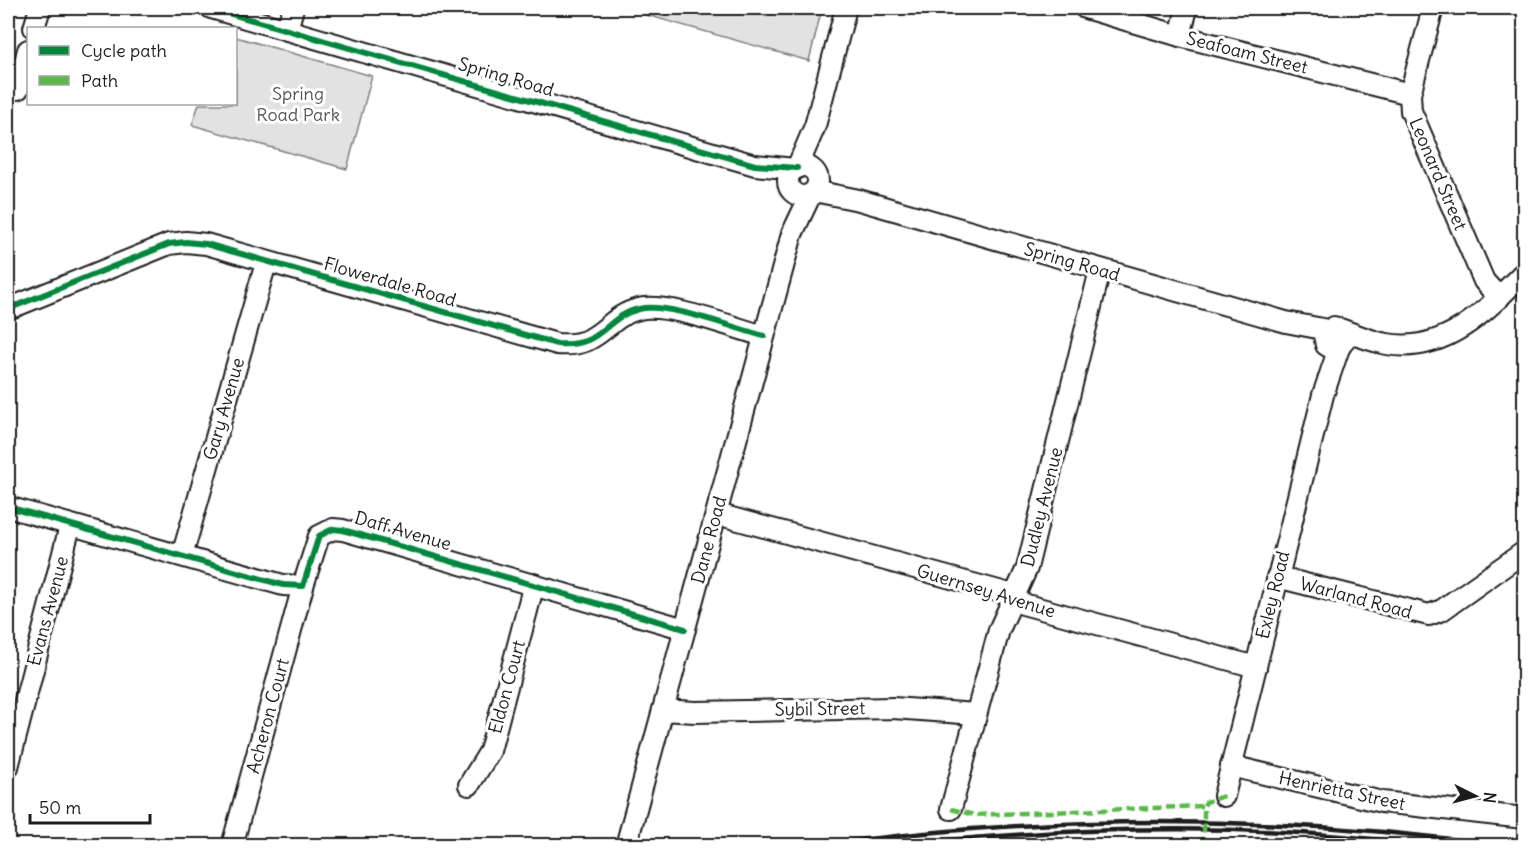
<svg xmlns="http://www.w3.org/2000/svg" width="1532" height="853" font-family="Delius,sans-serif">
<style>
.green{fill:#e2e2e2;stroke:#7f7f7f;stroke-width:1.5}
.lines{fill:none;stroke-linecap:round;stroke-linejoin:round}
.minor-casing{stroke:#1c1c1c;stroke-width:24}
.minor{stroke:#fff;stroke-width:20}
.rail{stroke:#1c1c1c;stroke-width:4.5}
.quiet{stroke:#58b947;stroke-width:4.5;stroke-dasharray:9 4.5;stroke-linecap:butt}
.cycleway-casing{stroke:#fff;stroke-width:10}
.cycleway{stroke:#00873e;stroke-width:6}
.labels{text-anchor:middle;stroke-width:6;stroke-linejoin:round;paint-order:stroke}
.street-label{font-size:18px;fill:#1c1c1c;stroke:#fff}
.park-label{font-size:18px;fill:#575757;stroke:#fff}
</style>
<rect width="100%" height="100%" fill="#fff"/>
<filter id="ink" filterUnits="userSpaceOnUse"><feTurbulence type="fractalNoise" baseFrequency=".0167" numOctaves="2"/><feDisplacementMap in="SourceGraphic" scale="12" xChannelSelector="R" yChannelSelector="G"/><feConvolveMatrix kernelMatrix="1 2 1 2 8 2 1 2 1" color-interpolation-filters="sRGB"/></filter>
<g filter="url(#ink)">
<!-- green -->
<g class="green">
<polygon points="622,8 822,8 809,61"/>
<polygon points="236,37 372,76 347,169 192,125 199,104 236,104"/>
</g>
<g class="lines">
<!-- minor casing -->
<g class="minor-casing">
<g id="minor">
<polyline points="211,8 755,165 795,169"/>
<polyline points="1085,8 1180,36 1410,94"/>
<polyline points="1433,8 1410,94 1411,111 1484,281 1499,298"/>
<polyline points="34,28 40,8"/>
<polyline points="287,30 293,8"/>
<polyline points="1180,36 1187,8"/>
<polyline points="18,89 28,50"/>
<circle cx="803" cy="181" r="15"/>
<polyline points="797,168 815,126 846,8"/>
<polyline points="814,191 859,200 1286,322 1328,330"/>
<path d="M8 309 169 244 186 242 206 244 557 344C603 348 604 317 639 309 667 302 734 328 764 336"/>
<path d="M1343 332 1345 339 1339 348H1331L1326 345 1324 335 1334 327C1351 332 1368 341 1387 344 1446 354 1487 310 1524 272"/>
<polyline points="8,507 283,585 303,586 319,536 333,529 343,530 685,629"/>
<polyline points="717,514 1006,593 1023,604 1256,667"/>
<polyline points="182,556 266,263"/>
<polyline points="1277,577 1429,615 1442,610 1524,552"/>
<polyline points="663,710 695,712 893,708 976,714"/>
<polyline points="1231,766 1382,802 1524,818"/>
<polyline points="8,767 70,526"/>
<polyline points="469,785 490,751 534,584"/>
<polyline points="1224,796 1323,395 1339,348"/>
<polyline points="951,809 999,630 1027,568 1100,270"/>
<polyline points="232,846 303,586"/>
<polyline points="626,846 792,234 811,194"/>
</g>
</g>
<!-- minor -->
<use href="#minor" class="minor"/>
<!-- rail -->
<g class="rail">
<path d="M815 846C1044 814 1275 814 1504 846"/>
<path d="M887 846C1062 827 1255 821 1430 846"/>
</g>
<!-- quiet -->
<g class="quiet">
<polyline points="951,809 974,815 1204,806"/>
<polyline points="1204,846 1204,806 1206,802 1224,796"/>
</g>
<!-- cycleway casing -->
<g class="cycleway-casing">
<g id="cycleway">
<polyline points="211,8 755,165 797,168"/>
<path d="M8 309 169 244 186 242 206 244 557 344C603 348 604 317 639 309 667 302 734 328 764 336"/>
<polyline points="8,507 283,585 303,586 319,536 333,529 343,530 685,629"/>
</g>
</g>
<!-- cycleway -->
<use href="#cycleway" class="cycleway"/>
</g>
</g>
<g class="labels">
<!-- street labels -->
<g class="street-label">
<text transform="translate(1247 53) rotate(14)" y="6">Seafoam Street</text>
<text transform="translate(506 77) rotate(16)" y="6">Spring Road</text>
<text transform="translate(1438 174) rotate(67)" y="6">Leonard Street</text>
<text transform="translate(1072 262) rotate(16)" y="6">Spring Road</text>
<text transform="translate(390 282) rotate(16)" y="6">Flowerdale Road</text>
<text transform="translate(224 409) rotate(-74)" y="6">Gary Avenue</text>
<text transform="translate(1042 507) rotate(-76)" y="6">Dudley Avenue</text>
<text transform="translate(403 531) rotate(16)" y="6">Daff Avenue</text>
<text transform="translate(709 540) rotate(-75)" y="6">Dane Road</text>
<text transform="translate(986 591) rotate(17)" y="6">Guernsey Avenue</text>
<text transform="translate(1273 595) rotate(-76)" y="6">Exley Road</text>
<text transform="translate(1356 598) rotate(15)" y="6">Warland Road</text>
<text transform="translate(48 611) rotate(-75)" y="6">Evans Avenue</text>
<text transform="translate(507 687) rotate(-75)" y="6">Eldon Court</text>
<text transform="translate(820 709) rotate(-1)" y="6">Sybil Street</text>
<text transform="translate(268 716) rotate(-75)" y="6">Acheron Court</text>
<text transform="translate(1342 791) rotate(12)" y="6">Henrietta Street</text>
</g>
<!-- park labels -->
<g class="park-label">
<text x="298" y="100">Spring<tspan x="298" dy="21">Road Park</tspan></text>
</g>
</g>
<!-- margin -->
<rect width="1532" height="853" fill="none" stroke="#fff" stroke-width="30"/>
<rect x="15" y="15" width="1502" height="823" fill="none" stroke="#1c1c1c" stroke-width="2" filter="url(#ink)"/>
<!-- legend -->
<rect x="27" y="27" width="210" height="78" fill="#ffffff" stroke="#a4a4a4" stroke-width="1.5"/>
<rect x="39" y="46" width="30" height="9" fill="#00873e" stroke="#a4a4a4" stroke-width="1.5"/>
<text x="81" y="57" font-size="18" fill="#1c1c1c">Cycle path</text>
<rect x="39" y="76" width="30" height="9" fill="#58b947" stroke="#a4a4a4" stroke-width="1.5"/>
<text x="81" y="87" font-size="18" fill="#1c1c1c">Path</text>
<!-- north arrow -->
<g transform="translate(1475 796) rotate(96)" stroke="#ffffff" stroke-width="4.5" paint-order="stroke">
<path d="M0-4.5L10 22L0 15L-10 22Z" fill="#1c1c1c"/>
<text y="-9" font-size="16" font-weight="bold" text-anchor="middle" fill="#1c1c1c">N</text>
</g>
<!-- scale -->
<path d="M30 814v9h120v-9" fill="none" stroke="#1c1c1c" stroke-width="3"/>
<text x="39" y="814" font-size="18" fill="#1c1c1c" stroke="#ffffff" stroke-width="4.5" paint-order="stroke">50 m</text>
</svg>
